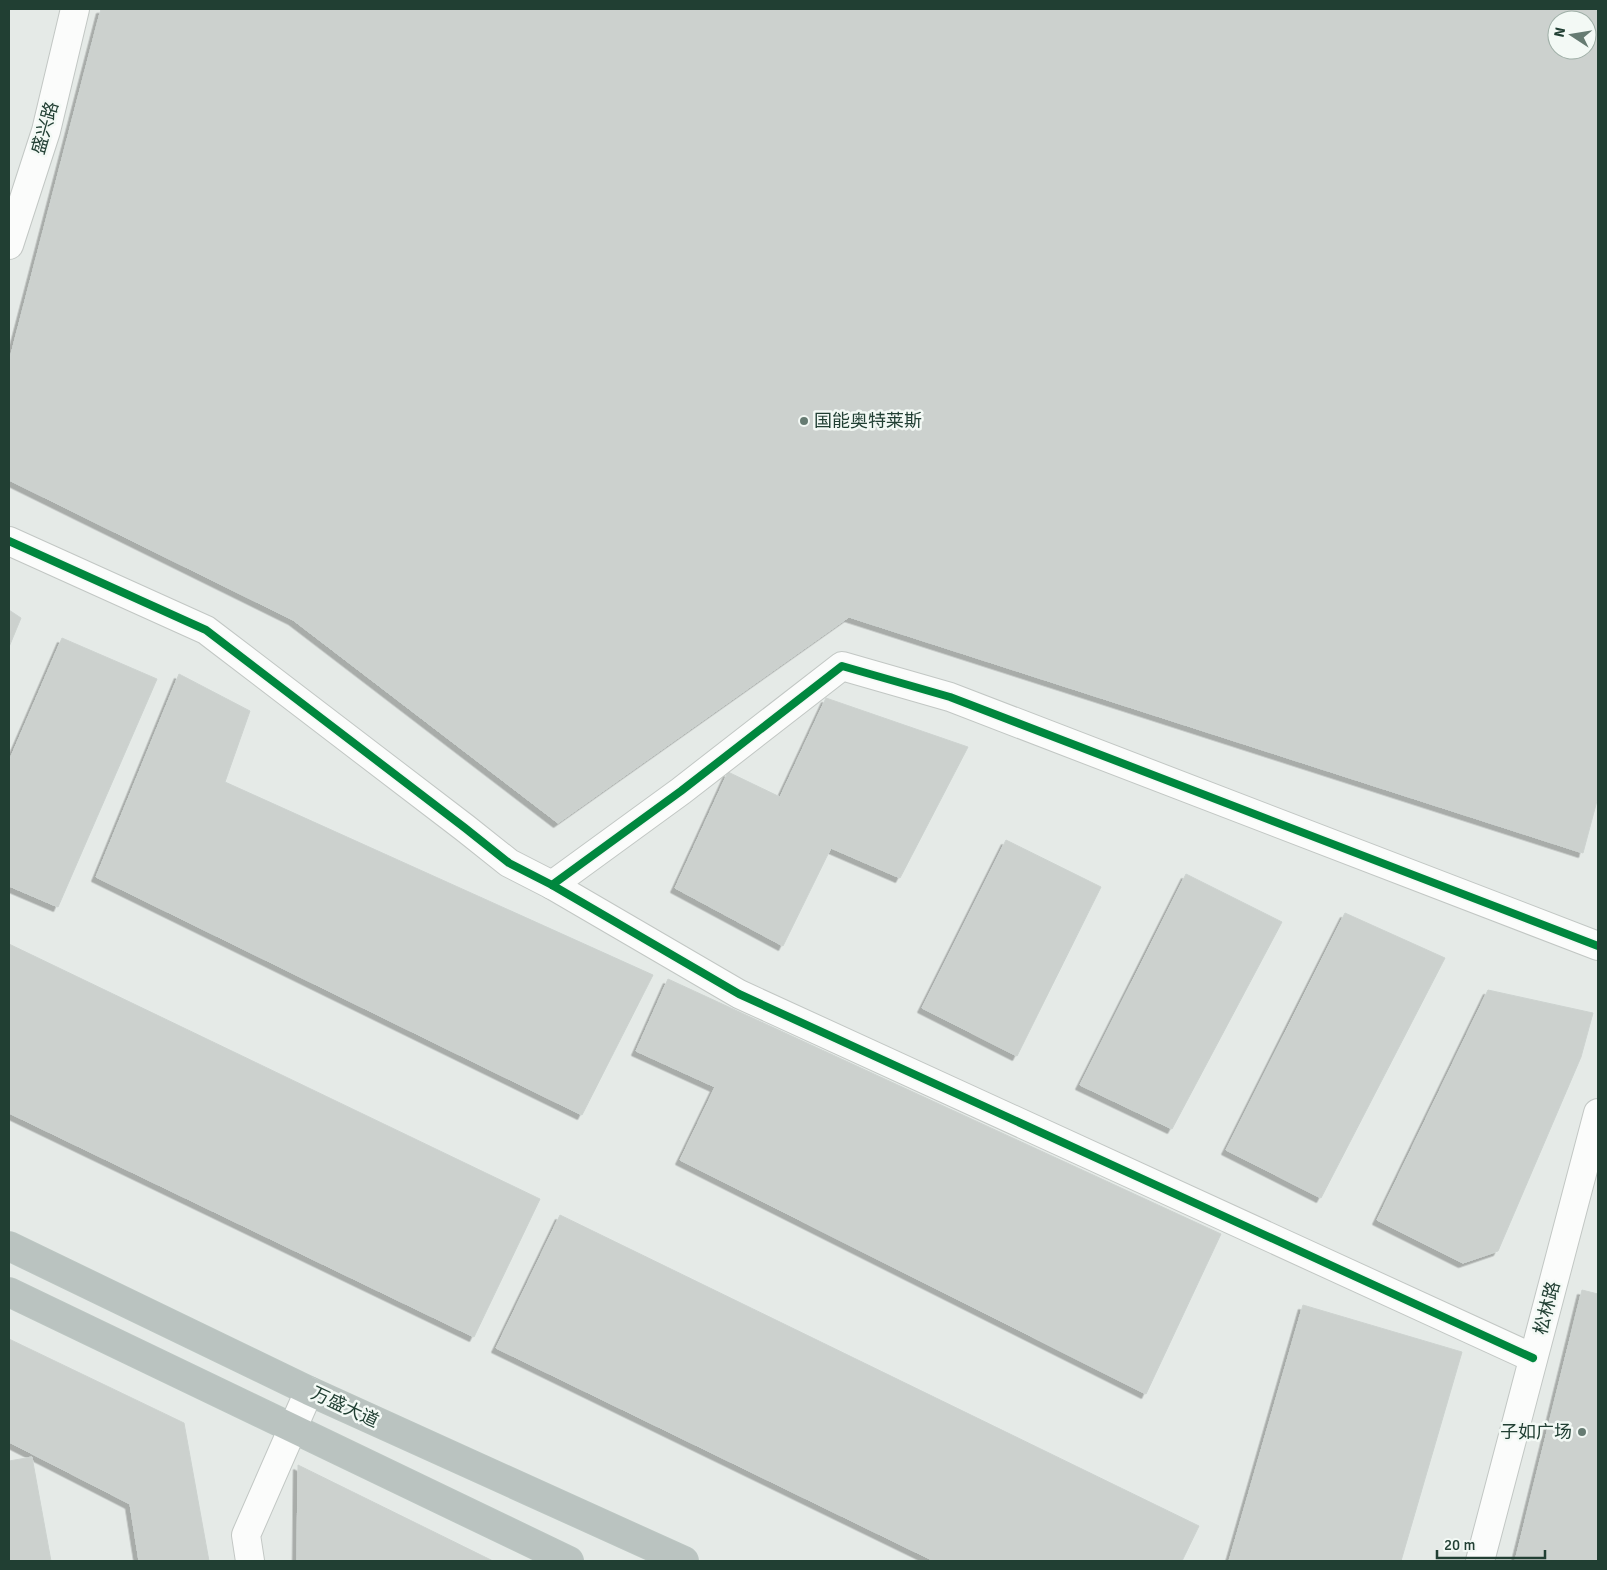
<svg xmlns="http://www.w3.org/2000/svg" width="1607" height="1570" font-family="Signika,'Noto Sans SC',sans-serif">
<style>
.building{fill:#ccd1ce;stroke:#cdd3d0;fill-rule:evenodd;filter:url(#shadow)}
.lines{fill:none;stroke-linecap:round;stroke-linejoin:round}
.minor-casing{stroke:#c2c7c4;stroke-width:30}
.highway-casing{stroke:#bcc6c2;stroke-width:30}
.minor{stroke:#fbfcfb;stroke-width:28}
.highway{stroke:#bac3c0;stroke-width:28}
.cycleway-casing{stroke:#f3f9f5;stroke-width:11}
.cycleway{stroke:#00873e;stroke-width:8}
.poi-dot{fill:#667b72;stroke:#f3f9f5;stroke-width:2}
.labels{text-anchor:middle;stroke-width:5;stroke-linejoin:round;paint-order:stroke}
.street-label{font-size:18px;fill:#213f33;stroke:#f3f9f5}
.poi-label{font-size:18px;fill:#213f33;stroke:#f3f9f5;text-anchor:start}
</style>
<defs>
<filter id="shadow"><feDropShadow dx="-4.5" dy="4.5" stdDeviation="0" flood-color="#0004"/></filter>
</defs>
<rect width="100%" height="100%" fill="#e5eae7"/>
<!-- building -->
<g class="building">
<path d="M101 9H1598V797L1583 853 849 617 558 823 293 620 9 480V362ZM1557 20H1587V50H1557Z"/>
<polygon points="9,610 21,618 9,647"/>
<polygon points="62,638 157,679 58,907 9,886 9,761"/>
<polygon points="179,674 250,711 225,782 653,975 582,1115 96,877"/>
<polygon points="826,698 968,747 900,878 831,848 783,946 675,888 728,772 780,797"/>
<polygon points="1006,840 1101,887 1017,1056 922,1008"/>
<polygon points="1186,874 1282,922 1172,1129 1080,1085"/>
<polygon points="1345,913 1445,958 1321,1198 1226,1150"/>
<polygon points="9,944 540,1199 474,1337 9,1113"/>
<polygon points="668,979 1221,1234 1146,1394 680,1160 715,1087 636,1051"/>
<polygon points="1488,990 1593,1013 1581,1057 1498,1251 1463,1263 1377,1220"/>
<polygon points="560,1215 1199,1526 1182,1561 934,1561 496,1348"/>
<polygon points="1582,1290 1598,1294 1598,1561 1515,1561"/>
<polygon points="1303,1305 1462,1352 1401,1561 1229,1561"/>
<polygon points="9,1339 184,1423 209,1561 139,1561 130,1504 9,1442"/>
<polygon points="32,1457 51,1561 9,1561 9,1461"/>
<polygon points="298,1465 493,1561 297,1561"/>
</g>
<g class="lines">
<!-- minor casing -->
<g class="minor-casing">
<g id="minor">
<polyline points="9,245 46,131 75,9"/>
<polyline points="9,541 206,630 465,828 509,863 552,885 739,994 1533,1358"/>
<polyline points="552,885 681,791 842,666 950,697 1598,946"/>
<polyline points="250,1561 246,1535 309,1391"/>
<polyline points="1480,1561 1598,1113"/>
</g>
</g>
<!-- highway casing -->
<g class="highway-casing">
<g id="highway">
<polyline points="9,1246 309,1391 684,1561"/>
<polyline points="9,1292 569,1561"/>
</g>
</g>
<!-- minor -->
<use href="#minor" class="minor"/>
<!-- highway -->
<use href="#highway" class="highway"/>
<!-- cycleway casing -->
<g class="cycleway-casing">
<g id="cycleway">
<polyline points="9,541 206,630 465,828 509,863 552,885 739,994 1533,1358"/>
<polyline points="552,885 681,791 842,666 950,697 1598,946"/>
</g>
</g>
<!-- cycleway -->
<use href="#cycleway" class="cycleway"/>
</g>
<!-- markers -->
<g class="poi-dot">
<circle cx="804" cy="421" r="5"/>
<circle cx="1582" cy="1432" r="5"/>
</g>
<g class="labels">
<!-- street labels -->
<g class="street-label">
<text transform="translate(45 128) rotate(-74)" y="6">盛兴路</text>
<text transform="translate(1547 1308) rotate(-75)" y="6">松林路</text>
<text transform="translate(345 1407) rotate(25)" y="6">万盛大道</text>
</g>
<!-- poi labels -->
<g class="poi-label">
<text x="814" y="427">国能奥特莱斯</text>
<text x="1572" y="1438" text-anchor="end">子如广场</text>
</g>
</g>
<!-- border -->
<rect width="1607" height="1570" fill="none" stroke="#213f33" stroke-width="20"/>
<!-- north arrow -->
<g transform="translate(1572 35) rotate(282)"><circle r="24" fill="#f3f9f5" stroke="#9fafa7"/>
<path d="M0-4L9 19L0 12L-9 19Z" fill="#667b72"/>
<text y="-8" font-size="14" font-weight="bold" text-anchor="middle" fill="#213f33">N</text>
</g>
<!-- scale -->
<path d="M1437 1550v8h108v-8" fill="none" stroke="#213f33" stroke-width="2.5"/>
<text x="1444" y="1550" font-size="15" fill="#213f33" stroke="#f3f9f5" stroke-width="4" paint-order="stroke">20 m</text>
</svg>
